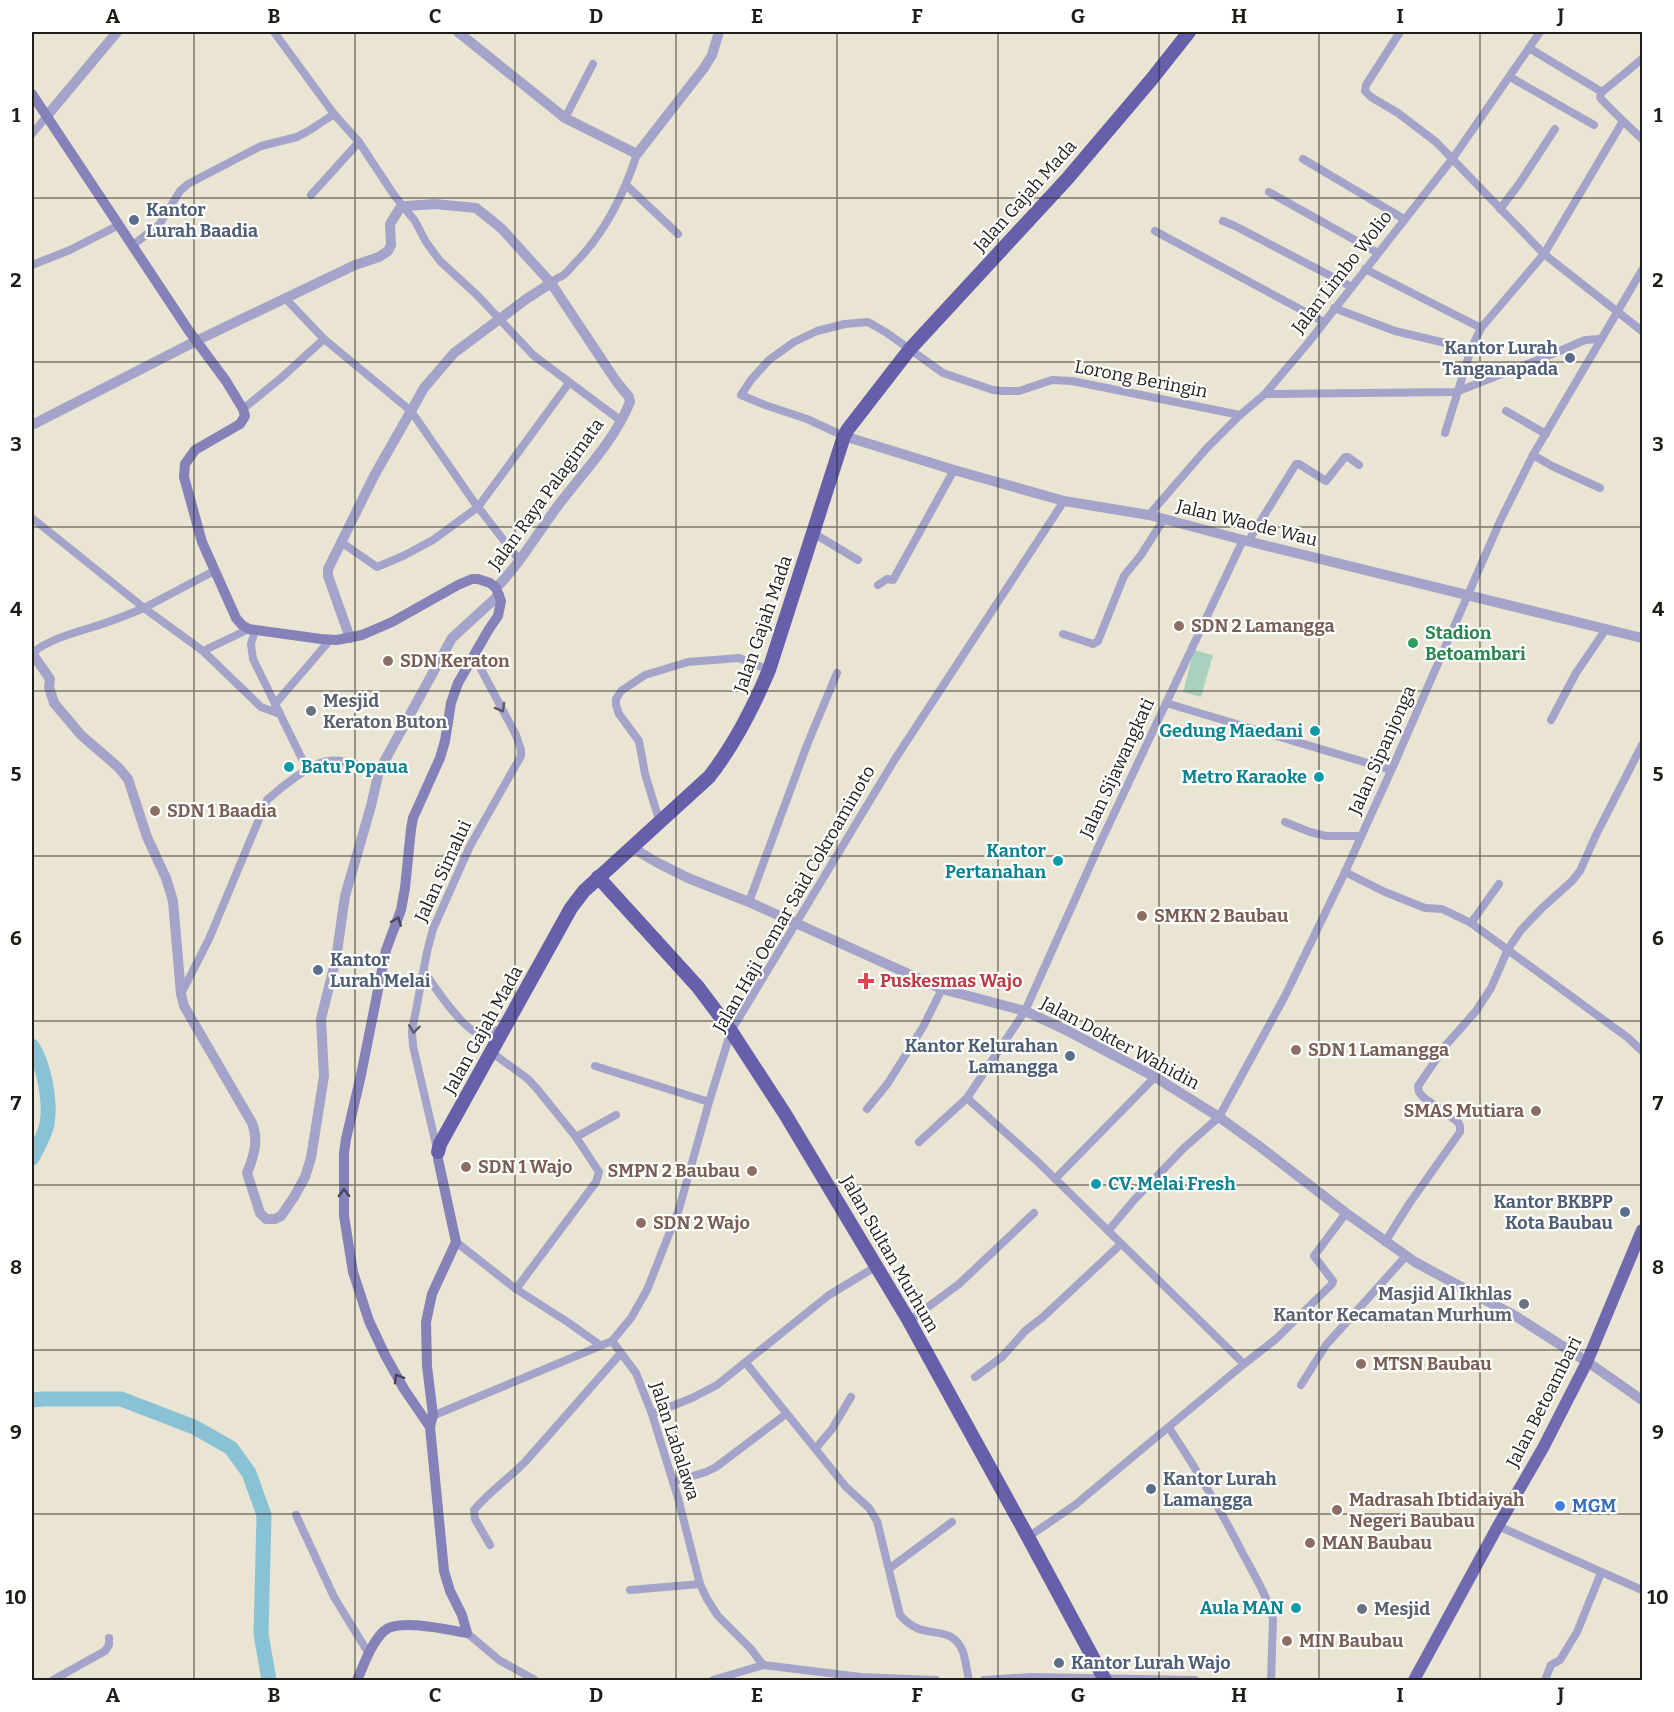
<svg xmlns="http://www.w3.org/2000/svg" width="1674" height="1712" font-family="Bitter,serif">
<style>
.green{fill:#aad1bd}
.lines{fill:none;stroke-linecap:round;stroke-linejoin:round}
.river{stroke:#8ac2d5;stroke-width:15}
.minor{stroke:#a4a3c9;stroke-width:8}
.tertiary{stroke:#a4a3c9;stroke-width:10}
.secondary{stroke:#8582ba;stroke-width:10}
.primary{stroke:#6f6aaf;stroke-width:12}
.trunk{stroke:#665faa;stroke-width:14}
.oneway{stroke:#5b5967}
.oneway2{stroke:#484558}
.grid{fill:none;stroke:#1f1d17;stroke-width:1.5;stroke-opacity:0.55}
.service-dot{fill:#5c6f8a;stroke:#fff;stroke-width:2}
.education-dot{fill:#8d6e63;stroke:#fff;stroke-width:2}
.leisure-dot{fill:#2e9e5b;stroke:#fff;stroke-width:2}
.worship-dot{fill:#6b7280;stroke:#fff;stroke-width:2}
.culture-dot{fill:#0f9aa8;stroke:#fff;stroke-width:2}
.health-dot{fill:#e0444e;stroke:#fff;stroke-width:2}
.shop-dot{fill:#3f7fe0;stroke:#fff;stroke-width:2}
.labels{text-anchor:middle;stroke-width:4.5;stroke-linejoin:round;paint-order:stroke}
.street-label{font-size:18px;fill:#1f1d17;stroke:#fff}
.service-label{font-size:18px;font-weight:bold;fill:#4e5e75;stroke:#fff;text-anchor:start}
.education-label{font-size:18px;font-weight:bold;fill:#785e54;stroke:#fff;text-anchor:start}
.leisure-label{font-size:18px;font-weight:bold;fill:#27864d;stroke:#fff;text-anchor:start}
.worship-label{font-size:18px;font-weight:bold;fill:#5b616d;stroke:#fff;text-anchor:start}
.culture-label{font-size:18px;font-weight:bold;fill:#0d838f;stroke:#fff;text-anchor:end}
.health-label{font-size:18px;font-weight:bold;fill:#be3a42;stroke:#fff;text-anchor:start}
.shop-label{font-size:18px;font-weight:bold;fill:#366cbe;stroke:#fff;text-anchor:start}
.neatline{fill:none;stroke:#1f1d17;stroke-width:2}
.grid-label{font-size:20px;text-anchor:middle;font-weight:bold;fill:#1f1d17}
</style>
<rect width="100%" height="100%" fill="#eae5d2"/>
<!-- green -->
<polygon class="green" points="1194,650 1213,655 1201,697 1183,692"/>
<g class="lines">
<!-- river -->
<g class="river">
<path d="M32 1046C44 1065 51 1102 47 1124 45 1135 37 1148 32 1158"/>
<polyline points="32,1400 44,1399 121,1399 194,1427 231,1448 249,1473 264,1515 261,1634 269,1680"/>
</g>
<!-- minor -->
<g class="minor">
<polyline points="274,32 334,114 359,142 311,195"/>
<polyline points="1400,32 1366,85 1365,91 1371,97 1398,113 1436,142 1544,254 1642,331"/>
<polyline points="1529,48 1602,92"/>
<polyline points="1510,77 1594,125"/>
<polyline points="565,118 593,64"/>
<polyline points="1623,121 1602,100 1600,97 1602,92 1642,59"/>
<polyline points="32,134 46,117"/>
<polyline points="359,142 394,195 415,221 426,242 440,261 478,296 533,355 620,420"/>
<polyline points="1303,159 1404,219"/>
<polyline points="626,185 678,234"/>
<polyline points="1269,192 1378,253"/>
<polyline points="1500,209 1519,184 1555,129"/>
<polyline points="1223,221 1235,226 1352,287"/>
<polyline points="1155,231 1324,322"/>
<polyline points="133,245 159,225 180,191 188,184 261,146 297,137 310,130 334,114"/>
<polyline points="32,265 70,250 119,225"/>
<polyline points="1365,269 1481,328"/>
<path d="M551 283C555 279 558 278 562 276 567 273 571 267 575 263 605 233 624 194 637 154"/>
<polyline points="285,298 324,339 411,411 474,502 520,561"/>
<polyline points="1334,308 1395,331 1471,349"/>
<polyline points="1265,394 1456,392 1555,353 1585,340 1601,339"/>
<polyline points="243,409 281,378 324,339"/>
<polyline points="1506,411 1546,434"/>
<polyline points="1445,433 1471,349 1481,328 1544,254 1623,121 1642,139"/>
<polyline points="844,436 807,419 765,405 741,395 751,380 769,360 794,342 817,331 845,324 868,322 887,333 943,373 993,390 1003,391 1019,391 1052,380 1072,381 1240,415"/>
<polyline points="1533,455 1552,466 1600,488"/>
<polyline points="1149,515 1206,449 1240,415 1265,394 1308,343 1453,158 1540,32"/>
<polyline points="32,518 144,608 214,571"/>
<polyline points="813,533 858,560"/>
<polyline points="1249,541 1252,535 1296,464 1299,464 1326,481 1345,457 1348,457 1359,465"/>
<polyline points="341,542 377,567 403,556 433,540 478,507 569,383"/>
<polyline points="878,585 887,579 893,580 954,470"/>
<polyline points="255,630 251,644 253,659 307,769"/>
<polyline points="1063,634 1093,644 1098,641 1124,576 1141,555 1164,519"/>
<polyline points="203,651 261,707 280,714"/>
<path d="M32 653C54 636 83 631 108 622 120 618 132 613 144 608L203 651 249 629"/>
<polyline points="1166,703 1391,770"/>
<polyline points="275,704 330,640"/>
<polyline points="1551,720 1576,673 1606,629"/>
<polyline points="1285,822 1310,832 1326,836 1361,836"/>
<polyline points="660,823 645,774 639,741 619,714 616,705 616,699 621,691 645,675 688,662 739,658 769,670"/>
<polyline points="1345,872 1385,892 1425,908 1442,909 1471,923 1627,1037 1642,1051"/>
<polyline points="749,902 807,745 837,673"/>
<polyline points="1471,923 1499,884"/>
<path d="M424 971C433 985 465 1033 481 1034 488 1034 497 1030 504 1028"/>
<path d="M181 994 209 939 267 800C280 788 310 764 327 761 343 758 363 767 379 771"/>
<polyline points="491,1052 528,1079 538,1090 576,1137 599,1172 596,1182 516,1289"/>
<polyline points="595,1066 709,1102"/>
<polyline points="967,1098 1038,1162 1244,1364 1075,1505 1028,1537"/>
<polyline points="867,1109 888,1083 923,1027 942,989"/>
<polyline points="576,1137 616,1115"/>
<polyline points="919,1142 967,1098 1025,1011 1102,839 1243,540"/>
<polyline points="437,1149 413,1046 412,1031 427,952 433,929 470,846 521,756 521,750 516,735 474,656"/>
<polyline points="1055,1179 1155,1077"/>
<polyline points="1108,1231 1135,1199 1184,1148 1219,1117 1285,996 1345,872 1395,762 1501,519 1533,455 1642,270"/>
<polyline points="456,1242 516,1289 569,1323 600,1345"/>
<polyline points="1385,1242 1409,1204 1460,1132 1460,1126 1458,1122 1423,1097 1419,1092 1418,1086 1446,1045 1476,1011 1491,988 1508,949 1521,930 1542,908 1572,881 1580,871 1596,835 1642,745"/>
<polyline points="909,1321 959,1284 1034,1213"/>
<polyline points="612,1341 636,1373 652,1414 678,1498 700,1584 707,1599 718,1616 751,1649 763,1665"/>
<path d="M746 1363 846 1487 869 1508 877 1521 900 1615C905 1621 912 1626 919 1629 936 1635 954 1629 963 1652 966 1661 967 1672 969 1680"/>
<polyline points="1244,1364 1276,1339 1332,1284 1333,1281 1314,1256 1346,1213"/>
<polyline points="975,1377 1002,1357 1025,1331 1043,1317 1121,1244"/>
<polyline points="1301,1385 1326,1345 1406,1256"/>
<polyline points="652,1414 692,1398 717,1385 829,1295 877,1266"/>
<polyline points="430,1417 612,1341 631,1318 647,1290 679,1209 709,1102 731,1031 895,759 1064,501"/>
<path d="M1169 1428C1196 1468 1220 1509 1242 1552 1253 1573 1267 1595 1273 1619L1271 1680"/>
<polyline points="816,1448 832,1429 851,1397"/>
<polyline points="673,1482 706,1472 716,1467 786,1414"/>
<polyline points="296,1515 334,1597 369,1654"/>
<polyline points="1498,1526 1642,1590"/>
<path d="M490 1545 475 1519 474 1510C489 1492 508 1479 525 1462L621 1353"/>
<polyline points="890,1568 952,1522"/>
<polyline points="630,1590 700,1584"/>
<polyline points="467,1633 499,1660 535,1680"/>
<polyline points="53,1680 105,1651 109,1645 109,1638"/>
<polyline points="713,1680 763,1665 861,1677 936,1680"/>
<polyline points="984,1680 1032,1677 1195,1680"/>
<polyline points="1545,1680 1551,1665 1560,1660 1577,1632 1601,1573"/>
</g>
<!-- tertiary -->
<g class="tertiary">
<polyline points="458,32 565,118 637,154 704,68 712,55 719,32"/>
<polyline points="46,117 117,32"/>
<path d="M32 425 196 341 355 265 379 257 388 251 391 245 390 224 400 208 406 206 435 204 476 208 501 228 551 283 616 381 629 397 630 402C614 442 582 473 557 507 536 535 520 564 496 588"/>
<polyline points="844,436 954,470 1064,501 1149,515 1243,540 1642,638"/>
<polyline points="350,638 328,576 328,569 374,476 424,388 454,353 525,300 551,283"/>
<path d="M32 653 50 679 49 687 54 703 81 735 118 767 128 779 147 837 166 878 173 901 181 994 184 1006 252 1123C259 1140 254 1156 247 1173L260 1213 266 1219H275L281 1216 294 1197 305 1177 311 1158 324 1076 321 1019 336 959 345 896 371 806 379 771 452 638 499 595"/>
<polyline points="633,848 656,862 688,878 749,902 942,989 1025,1011 1068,1031 1155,1077 1219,1117 1259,1146 1346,1213 1415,1262 1517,1317 1592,1365 1642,1400"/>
</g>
<!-- secondary -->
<g class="secondary">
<polyline points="32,94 189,331 226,381 243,409 245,416 240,424 195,450 185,464 184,477 202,542 236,618 242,625 249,629 321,639 337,640 362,635 392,622 458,585 472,579 478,579 490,583 496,588 501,601 498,616 489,629 458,683 451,703 445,741 440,758 413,818 411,829 405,888 401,910 386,950 361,1075 346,1139 344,1153 344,1216 353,1272 369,1321 385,1355 404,1389 430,1427"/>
<path d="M357 1680C364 1665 371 1643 384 1631 398 1618 448 1630 467 1633L462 1615 450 1591 444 1571 430 1427 433 1415 427 1366 426 1322 432 1294 456 1242 438 1159V1152"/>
</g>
<!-- primary -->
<polyline class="primary" points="1414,1680 1498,1526 1543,1448 1587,1362 1642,1230"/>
<!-- trunk -->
<g class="trunk">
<polyline points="598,877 698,987 731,1031 785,1114 909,1321 1028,1537 1105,1680"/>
<path d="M438 1152 440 1144 571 908 584 891 709 777C735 744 753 708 769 670L844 436 848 429 910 349 1067 179 1151 80 1189 32"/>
</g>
</g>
<!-- one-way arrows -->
<defs><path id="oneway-chevron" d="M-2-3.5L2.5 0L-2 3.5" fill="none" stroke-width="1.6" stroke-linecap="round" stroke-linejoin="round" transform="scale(1.5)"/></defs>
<g class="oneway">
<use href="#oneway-chevron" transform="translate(501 708) rotate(61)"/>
<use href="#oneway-chevron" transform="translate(414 1029) rotate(97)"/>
</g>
<g class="oneway2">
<use href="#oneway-chevron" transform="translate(397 921) rotate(-69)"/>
<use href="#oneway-chevron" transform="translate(344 1193) rotate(-91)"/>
<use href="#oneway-chevron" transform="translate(398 1378) rotate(-120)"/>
</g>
<!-- grid -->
<path class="grid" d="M194 32V1680M355 32V1680M515 32V1680M676 32V1680M837 32V1680M998 32V1680M1159 32V1680M1319 32V1680M1480 32V1680M32 198H1642M32 362H1642M32 527H1642M32 691H1642M32 856H1642M32 1021H1642M32 1185H1642M32 1350H1642M32 1514H1642"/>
<!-- markers -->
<g class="service-dot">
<circle cx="134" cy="220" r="6"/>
<circle cx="1570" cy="358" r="6"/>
<circle cx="318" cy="970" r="6"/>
<circle cx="1070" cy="1056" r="6"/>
<circle cx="1625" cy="1212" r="6"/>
<circle cx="1151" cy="1489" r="6"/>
<circle cx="1059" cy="1663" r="6"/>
</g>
<g class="education-dot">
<circle cx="1179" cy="626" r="6"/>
<circle cx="388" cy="661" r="6"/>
<circle cx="155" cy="811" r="6"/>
<circle cx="1142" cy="916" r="6"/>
<circle cx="1296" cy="1050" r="6"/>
<circle cx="1536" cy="1111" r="6"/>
<circle cx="466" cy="1167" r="6"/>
<circle cx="752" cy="1171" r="6"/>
<circle cx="641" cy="1223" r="6"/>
<circle cx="1361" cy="1364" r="6"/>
<circle cx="1337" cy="1510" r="6"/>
<circle cx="1310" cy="1543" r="6"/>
<circle cx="1287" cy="1641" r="6"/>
</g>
<circle class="leisure-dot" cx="1413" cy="643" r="6"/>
<g class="worship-dot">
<circle cx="311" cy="711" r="6"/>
<circle cx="1524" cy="1304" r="6"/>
<circle cx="1362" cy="1609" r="6"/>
</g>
<g class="culture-dot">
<circle cx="1315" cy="731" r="6"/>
<circle cx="289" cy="767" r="6"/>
<circle cx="1319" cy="777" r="6"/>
<circle cx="1058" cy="861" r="6"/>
<circle cx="1096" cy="1184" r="6"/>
<circle cx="1296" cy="1608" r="6"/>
</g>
<path class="health-dot" d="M863 972h6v6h6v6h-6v6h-6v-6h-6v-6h6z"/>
<circle class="shop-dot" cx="1560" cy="1506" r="6"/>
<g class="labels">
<!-- street labels -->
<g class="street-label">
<text transform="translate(1025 196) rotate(-48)" y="6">Jalan Gajah Mada</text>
<text transform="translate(1342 272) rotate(-52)" y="6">Jalan Limbo Wolio</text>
<text transform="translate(1141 379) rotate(11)" y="6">Lorong Beringin</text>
<text transform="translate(546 494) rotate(-54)" y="6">Jalan Raya Palagimata</text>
<text transform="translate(1247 523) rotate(14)" y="6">Jalan Waode Wau</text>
<text transform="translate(763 624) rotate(-71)" y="6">Jalan Gajah Mada</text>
<text transform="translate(1382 750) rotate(-66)" y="6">Jalan Sipanjonga</text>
<text transform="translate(1117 768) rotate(-65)" y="6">Jalan Sijawangkati</text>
<text transform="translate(443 871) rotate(-65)" y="6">Jalan Simalui</text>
<text transform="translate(794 899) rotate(-60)" y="6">Jalan Haji Oemar Said Cokroaminoto</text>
<text transform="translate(483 1030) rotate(-61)" y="6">Jalan Gajah Mada</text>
<text transform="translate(1120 1043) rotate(28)" y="6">Jalan Dokter Wahidin</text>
<text transform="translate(890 1254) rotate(60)" y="6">Jalan Sultan Murhum</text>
<text transform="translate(1544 1402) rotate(-63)" y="6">Jalan Betoambari</text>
<text transform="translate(675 1441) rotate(72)" y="6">Jalan Labalawa</text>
</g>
<!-- service labels -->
<g class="service-label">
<text x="146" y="216">Kantor<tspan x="146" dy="21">Lurah Baadia</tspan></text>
<text x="1558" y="354" text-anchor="end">Kantor Lurah<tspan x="1558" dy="21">Tanganapada</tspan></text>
<text x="330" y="966">Kantor<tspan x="330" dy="21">Lurah Melai</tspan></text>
<text x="1058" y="1052" text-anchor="end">Kantor Kelurahan<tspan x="1058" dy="21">Lamangga</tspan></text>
<text x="1613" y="1208" text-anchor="end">Kantor BKBPP<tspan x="1613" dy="21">Kota Baubau</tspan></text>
<text x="1163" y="1485">Kantor Lurah<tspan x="1163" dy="21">Lamangga</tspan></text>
<text x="1071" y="1669">Kantor Lurah Wajo</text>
</g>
<!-- education labels -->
<g class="education-label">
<text x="1191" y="632">SDN 2 Lamangga</text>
<text x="400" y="667">SDN Keraton</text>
<text x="167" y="817">SDN 1 Baadia</text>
<text x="1154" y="922">SMKN 2 Baubau</text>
<text x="1308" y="1056">SDN 1 Lamangga</text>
<text x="1524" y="1117" text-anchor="end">SMAS Mutiara</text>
<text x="478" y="1173">SDN 1 Wajo</text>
<text x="740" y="1177" text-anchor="end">SMPN 2 Baubau</text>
<text x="653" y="1229">SDN 2 Wajo</text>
<text x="1373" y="1370">MTSN Baubau</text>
<text x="1349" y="1506">Madrasah Ibtidaiyah<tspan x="1349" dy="21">Negeri Baubau</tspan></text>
<text x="1322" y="1549">MAN Baubau</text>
<text x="1299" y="1647">MIN Baubau</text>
</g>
<!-- leisure labels -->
<g class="leisure-label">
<text x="1425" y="639">Stadion<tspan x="1425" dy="21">Betoambari</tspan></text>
</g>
<!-- worship labels -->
<g class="worship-label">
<text x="323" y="707">Mesjid<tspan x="323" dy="21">Keraton Buton</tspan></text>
<text x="1512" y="1300" text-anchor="end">Masjid Al Ikhlas<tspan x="1512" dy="21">Kantor Kecamatan Murhum</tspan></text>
<text x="1374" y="1615">Mesjid</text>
</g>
<!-- culture labels -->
<g class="culture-label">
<text x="1303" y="737">Gedung Maedani</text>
<text x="301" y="773" text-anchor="start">Batu Popaua</text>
<text x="1307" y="783">Metro Karaoke</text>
<text x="1046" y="857">Kantor<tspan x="1046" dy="21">Pertanahan</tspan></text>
<text x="1108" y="1190" text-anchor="start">CV. Melai Fresh</text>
<text x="1284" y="1614">Aula MAN</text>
</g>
<!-- health labels -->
<g class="health-label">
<text x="880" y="987">Puskesmas Wajo</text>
</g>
<!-- shop labels -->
<g class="shop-label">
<text x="1572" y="1512">MGM</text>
</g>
</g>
<!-- border -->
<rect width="1674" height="1712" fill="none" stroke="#ffffff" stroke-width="66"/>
<rect x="33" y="33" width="1608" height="1646" class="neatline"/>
<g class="grid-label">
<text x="113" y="23">A</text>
<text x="274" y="23">B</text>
<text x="435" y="23">C</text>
<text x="596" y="23">D</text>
<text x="757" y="23">E</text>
<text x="917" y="23">F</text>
<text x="1078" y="23">G</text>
<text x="1239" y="23">H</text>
<text x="1400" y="23">I</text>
<text x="1561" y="23">J</text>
<text x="16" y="122">1</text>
<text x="1658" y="122">1</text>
<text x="16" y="287">2</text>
<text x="1658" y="287">2</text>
<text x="16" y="451">3</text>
<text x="1658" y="451">3</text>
<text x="16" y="616">4</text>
<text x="1658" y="616">4</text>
<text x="16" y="781">5</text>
<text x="1658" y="781">5</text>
<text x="16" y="945">6</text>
<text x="1658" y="945">6</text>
<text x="16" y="1110">7</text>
<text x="1658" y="1110">7</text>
<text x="16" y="1274">8</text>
<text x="1658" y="1274">8</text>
<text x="16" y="1439">9</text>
<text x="1658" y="1439">9</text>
<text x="16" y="1604">10</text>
<text x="1658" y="1604">10</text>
<text x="113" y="1702">A</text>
<text x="274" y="1702">B</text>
<text x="435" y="1702">C</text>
<text x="596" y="1702">D</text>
<text x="757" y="1702">E</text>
<text x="917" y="1702">F</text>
<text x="1078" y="1702">G</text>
<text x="1239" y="1702">H</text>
<text x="1400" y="1702">I</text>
<text x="1561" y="1702">J</text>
</g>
</svg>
